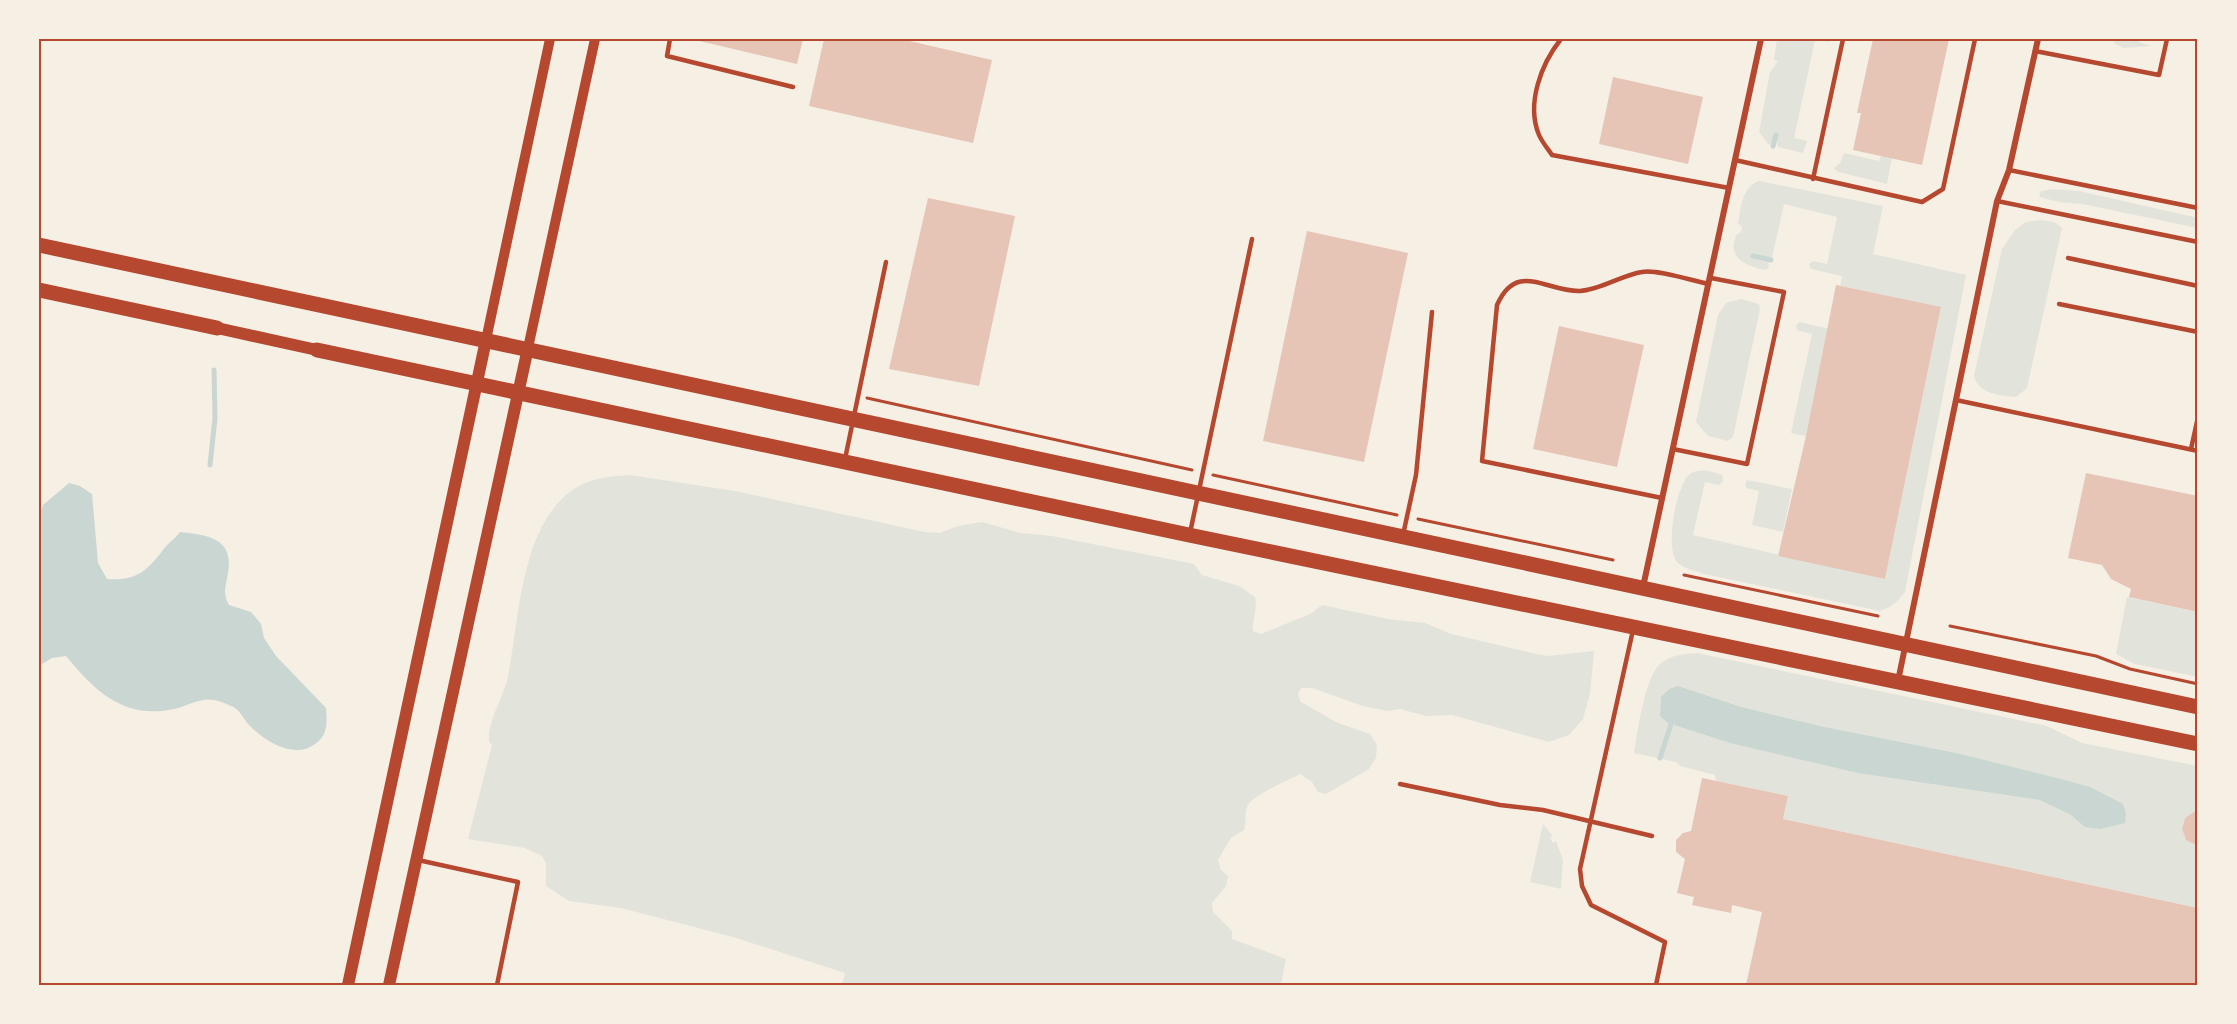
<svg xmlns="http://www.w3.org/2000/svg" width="2237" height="1024" font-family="'Public Sans',sans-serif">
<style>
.green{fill:#e2e4dc}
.water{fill:#c9d6d2}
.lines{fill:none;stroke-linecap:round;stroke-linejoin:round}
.stream{stroke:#c9d6d2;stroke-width:5}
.building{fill:#e6c5b7}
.path{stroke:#b5482f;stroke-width:3}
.service{stroke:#b5482f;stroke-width:4.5}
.minor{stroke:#b5482f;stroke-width:6}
.tertiary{stroke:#b5482f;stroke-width:10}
.secondary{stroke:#b5482f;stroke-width:12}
.primary{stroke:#b5482f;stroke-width:15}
.neatline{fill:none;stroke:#b5482f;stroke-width:2}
</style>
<rect width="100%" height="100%" fill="#f6efe4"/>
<!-- green -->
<g class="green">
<polygon points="1777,39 1831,39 1829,42 1815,40 1794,138 1807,141 1803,153 1778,147 1777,141 1773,140 1769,145 1759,132 1770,72 1778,61 1774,60"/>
<polygon points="2114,39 2139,39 2139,42 2151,46 2124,48 2115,44"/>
<polygon points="1844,153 1879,161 1881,156 1892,158 1887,184 1838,172 1834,168 1840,163"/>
<path d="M1759 181 1883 206 1873 254 1966 275 1905 592C1898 602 1892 607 1880 611L1704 574C1696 571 1684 569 1678 563 1664 551 1676 484 1690 474 1699 468 1712 471 1722 475L1723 481 1719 485 1705 482 1693 535 1885 579 1941 308 1840 286 1842 276 1811 269 1809 264 1813 261 1827 264 1837 217 1784 204 1772 258 1751 254V258L1768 262 1769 268 1765 270C1749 266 1728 260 1735 239 1737 230 1740 237 1742 228L1738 223C1741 207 1742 187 1759 181Z"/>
<polygon points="2052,189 2079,191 2198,218 2198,228 2082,204 2059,202 2039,197 2041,191"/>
<path d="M2040 220 2054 222 2062 228 2027 388 2016 397C2001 396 1978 394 1974 376L2002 249 2015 230 2026 222Z"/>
<polygon points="1741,299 1759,304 1760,309 1733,437 1728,441 1708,436 1696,422 1718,315 1726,303"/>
<polygon points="1800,322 1830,329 1806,436 1791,433 1812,334 1797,330 1796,325"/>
<path d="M630 475 735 491 925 532 939 533 958 526 982 522 1021 533 1052 536 1194 564 1202 575 1239 586 1255 597C1258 610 1252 618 1253 631L1261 634 1310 614 1322 605 1388 619 1425 623 1451 634 1537 654 1548 656 1594 651 1590 694 1583 719 1569 735 1549 742 1452 715 1426 716 1400 709 1387 711 1363 706 1312 688H1301L1298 694 1301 702 1338 723 1370 734 1377 745 1376 758 1369 769 1326 794 1318 792 1312 782 1300 774C1287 781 1252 795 1247 807 1244 814 1247 822 1244 830L1231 838 1218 860 1221 870 1228 876 1226 886 1212 903 1213 912 1232 931V939L1286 959 1281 985H842L845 973 733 937 621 908 569 901 546 886V863L542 856 525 848 468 839 492 745 489 742C487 721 504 697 508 676 520 617 520 522 577 487 592 478 613 476 630 475Z"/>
<polygon points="1747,480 1792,489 1783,532 1752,525 1759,491 1746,488 1745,484"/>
<polygon points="2127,597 2198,612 2198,677 2135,664 2116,654"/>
<path d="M1697 653 2047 726 2082 743 2198 766V809L2185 818 2182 829 2186 840 2198 846V908L1783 819 1788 796 1716 781 1715 775 1680 766 1676 762 1634 753C1638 731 1644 678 1661 663 1671 655 1684 654 1697 653Z"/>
<polygon points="1543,824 1553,836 1550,838 1553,843 1556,841 1563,860 1561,889 1530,882"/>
</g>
<!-- water -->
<g class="water">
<path d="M69 483 80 486 92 494 98 563 107 579C136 581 146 572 163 550 168 543 175 539 180 532 208 535 234 538 228 573 226 587 222 592 229 605L251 612 261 624 264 638 276 656 326 708C327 723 328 735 315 744 294 760 265 741 250 726 245 721 241 712 235 708 230 705 220 701 214 700 201 697 187 706 174 709 124 720 95 691 66 656L52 658 39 666V518L43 505Z"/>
<polygon points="1678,686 1741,707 1824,727 1956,753 2061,779 2090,787 2123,804 2126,813 2125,823 2101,829 2085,827 2071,815 2040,800 1858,773 1730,743 1668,723 1660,716 1661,697 1669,689"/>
</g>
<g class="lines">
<!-- stream -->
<g class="stream">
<polyline points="1773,146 1776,135"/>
<polyline points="1753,256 1771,260"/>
<polyline points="210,465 215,418 214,370"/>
<polyline points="1660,758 1671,724"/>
</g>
</g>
<!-- building -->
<g class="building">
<polygon points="691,39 803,39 797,64"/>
<polygon points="824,39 901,39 992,60 973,143 809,106"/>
<polygon points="1873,39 1949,39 1922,165 1853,150 1861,113 1857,113"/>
<polygon points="1613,77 1703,97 1688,164 1599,144"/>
<polygon points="928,198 1015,216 979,386 889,369"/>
<polygon points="1307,231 1408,253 1364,462 1263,441"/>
<polygon points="1836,285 1941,307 1885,579 1778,556 1806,436"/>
<polygon points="1559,326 1644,345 1617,467 1533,449"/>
<polygon points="2086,473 2198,496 2198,612 2129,597 2131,589 2111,579 2102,565 2068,558"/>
<polygon points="1702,778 1788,796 1783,819 2198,908 2198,985 1746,985 1762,912 1732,905 1731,913 1692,905 1694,897 1677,893 1685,859 1676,852 1676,840 1683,833 1691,831"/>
<polygon points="2198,809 2198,846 2186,840 2182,829 2185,818"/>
</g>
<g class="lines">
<!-- path -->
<g class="path">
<polyline points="867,398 1192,470"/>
<polyline points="1213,475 1397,515"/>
<polyline points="1418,519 1613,560"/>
<polyline points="1684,575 1878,616"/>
<polyline points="1950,626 2096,656 2130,669 2198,684"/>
</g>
<!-- service -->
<g class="service">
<polyline points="670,39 667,56 793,87"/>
<path d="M1561 39C1541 64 1526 104 1539 135 1542 142 1548 149 1552 155L1729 188"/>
<polyline points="2035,51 2159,75 2167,39"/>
<polyline points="1735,160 1922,202 1943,189 1975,39"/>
<polyline points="2009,170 2198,208"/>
<polyline points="1813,179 1843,39"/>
<polyline points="1997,201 2198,242"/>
<polyline points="2068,258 2198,286"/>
<polyline points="2059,304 2198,332"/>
<polyline points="1956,400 2198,451"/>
<polyline points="1673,449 1747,464 1784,292 1711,278"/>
<polyline points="2191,449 2198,417"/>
<polyline points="845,459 886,262"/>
<path d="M1662 498 1482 461 1497 305C1517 260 1546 292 1580 291 1600 290 1622 275 1642 272 1657 269 1693 281 1709 284"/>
<polyline points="1190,533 1252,239"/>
<polyline points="1403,535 1416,475 1432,312"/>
<polyline points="1633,630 1580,869 1582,886 1591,905 1665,942 1656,985"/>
<polyline points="1400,784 1500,805 1543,810 1652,836"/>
<polyline points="418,860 518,882 497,985"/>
</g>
<!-- minor -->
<g class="minor">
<polyline points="1643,587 1761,39"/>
<polyline points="1898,681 1997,201 2009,170 2038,39"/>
</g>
<!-- tertiary -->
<g class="tertiary">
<polyline points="486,340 550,39"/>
<polyline points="528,348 595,39"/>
</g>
<!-- secondary -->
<g class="secondary">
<polyline points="217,328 317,350"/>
<polyline points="348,985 486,340"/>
<polyline points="389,985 528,348"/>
</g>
<!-- primary -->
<g class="primary">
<polyline points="39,245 2198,707"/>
<polyline points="39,290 217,328"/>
<polyline points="317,350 1189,535 2198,744"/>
</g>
</g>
<!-- border -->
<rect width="2237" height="1024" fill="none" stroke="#f6efe4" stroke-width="81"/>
<rect x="40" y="40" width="2156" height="944" class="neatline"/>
</svg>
